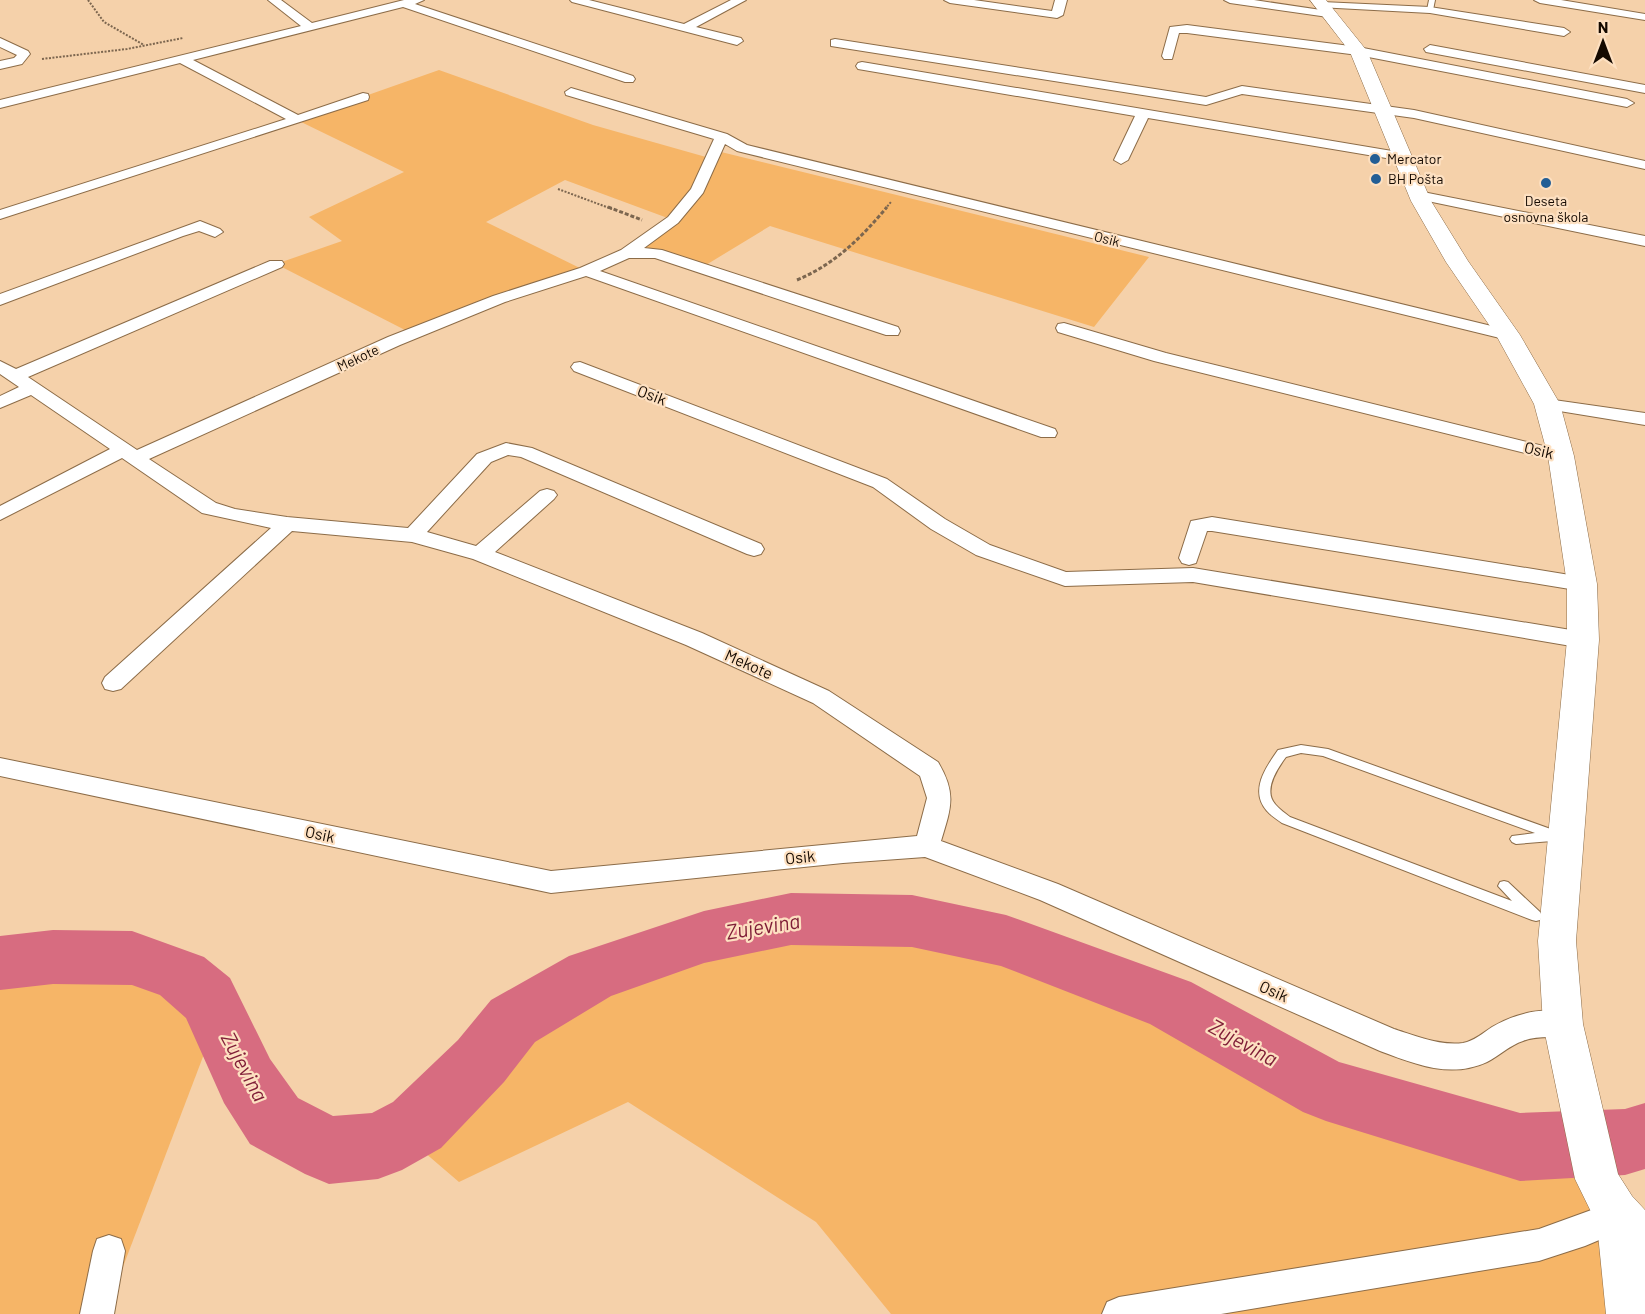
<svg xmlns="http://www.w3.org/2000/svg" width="1645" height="1314" font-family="Barlow,sans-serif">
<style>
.green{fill:#f6b567}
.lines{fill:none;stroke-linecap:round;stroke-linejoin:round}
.river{fill:#d76c80;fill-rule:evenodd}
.lane-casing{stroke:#8c6c48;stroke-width:2}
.street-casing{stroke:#8c6c48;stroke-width:2}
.secondary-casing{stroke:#8c6c48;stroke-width:1}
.path-far1{stroke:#7c664f;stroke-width:2;stroke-dasharray:2 1.5;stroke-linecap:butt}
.path{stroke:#7c664f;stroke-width:3;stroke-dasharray:4 2;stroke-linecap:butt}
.lane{fill:#fff;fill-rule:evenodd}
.street{fill:#fff;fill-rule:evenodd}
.secondary{fill:#fff;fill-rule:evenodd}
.poi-dot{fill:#235e95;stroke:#fde0c1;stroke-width:2}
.labels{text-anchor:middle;stroke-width:4.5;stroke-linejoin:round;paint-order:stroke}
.far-poi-label{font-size:14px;fill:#140900;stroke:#fde0c1;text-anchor:start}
.far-street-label{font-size:14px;fill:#140900;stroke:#fde0c1}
.street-label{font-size:16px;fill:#140900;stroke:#fde0c1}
.near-water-label{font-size:21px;font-style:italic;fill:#7f1d37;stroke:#fde0c1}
</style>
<rect width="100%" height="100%" fill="#f5d1aa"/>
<!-- green -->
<g class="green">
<polygon points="439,70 593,125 713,159 717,151 1149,257 1094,327 770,226 701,268 627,253 673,220 565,180 486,222 586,271 405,330 276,264 342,241 309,217 404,172 297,120"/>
<polygon points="843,907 906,908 1029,929 1153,976 1207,1002 1258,1034 1351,1082 1452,1119 1503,1131 1587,1131 1630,1314 891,1314 816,1222 628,1102 459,1182 396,1128 440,1093 477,1046 533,998 615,952 677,931 766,912"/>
<polygon points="104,945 160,953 197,971 225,999 105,1314 0,1314 0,954 21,949"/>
</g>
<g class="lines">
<!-- river -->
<polygon class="river" points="791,893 912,895 1006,915 1191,982 1339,1062 1520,1113 1625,1109 1645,1103 1645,1169 1625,1175 1520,1181 1326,1121 1303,1112 1150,1024 1001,966 912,947 791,945 704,963 611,996 535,1042 504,1082 441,1148 402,1170 378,1179 329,1184 305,1174 250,1144 224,1103 186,1018 160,995 132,985 53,984 0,990 0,936 53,930 132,931 204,957 230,978 270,1059 298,1098 333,1116 372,1113 393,1102 458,1040 491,1000 569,956 704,911"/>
<!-- lane casing -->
<g class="lane-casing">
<g id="lane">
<polygon points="1429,0 1435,0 1433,10 1430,12 1427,10"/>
<path d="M1301 745 1328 749 1559 832 1561 835 1559 838 1552 841 1516 844 1512 842 1510 839 1512 836 1535 833 1323 756 1301 753 1286 757C1277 769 1263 790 1275 804 1279 809 1285 813 1290 817L1512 901 1498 886 1500 882 1504 881 1508 882 1540 912 1542 916 1540 920 1536 921 1532 920 1282 823C1277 819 1271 816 1267 811 1249 791 1266 767 1278 750Z"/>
</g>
</g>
<!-- street casing -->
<g class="street-casing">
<g id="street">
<polygon points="268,0 281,0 312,23 404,0 424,0 415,4 633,76 635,79 633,82 625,82 403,7 193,60 298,115 363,93 368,94 369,97 368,100 0,219 0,210 286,119 180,63 0,108 0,100 301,26"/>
<polygon points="570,0 589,0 684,24 731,0 746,0 696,27 741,38 743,41 737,45 572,2"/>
<polygon points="944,0 974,0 1052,11 1055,0 1067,0 1063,15 1057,18 950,3"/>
<polygon points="1224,0 1254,0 1328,11 1334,14 1328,17 1230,3"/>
<polygon points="1534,0 1561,0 1645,14 1645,20 1540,3"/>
<polygon points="1322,2 1430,7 1564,28 1570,32 1564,36 1430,13 1318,7 1318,3"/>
<polygon points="1187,25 1358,47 1627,99 1634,103 1627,107 1358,55 1187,33 1179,33 1172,59 1164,59 1162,56 1170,27"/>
<polygon points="0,38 28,51 30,54 22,64 0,69 0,61 14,58 17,55 0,47"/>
<polygon points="835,39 1206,97 1242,86 1414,110 1645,161 1645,169 1414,118 1242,94 1206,105 831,46 831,40"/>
<polygon points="1430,45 1645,85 1645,93 1426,52 1424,49"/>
<polygon points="862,62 1404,153 1411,157 1404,161 1148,118 1128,160 1121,164 1114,160 1135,116 858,69 856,66 858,63"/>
<path d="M571 88 727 134 747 145 1508 330 1514 331 1517 335 1514 339 1508 340 737 151 725 144 703 193 678 223 644 248 662 250 898 327 900 331 898 335H886L655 258H629L600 271 1055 429 1057 433 1055 437H1041L586 276 505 302 400 345 149 459 216 503 235 509 287 517 408 528 477 454 506 443 532 448 761 544 764 549 761 554 754 556 747 554 521 457 508 455 491 462 427 532 476 546 540 491 547 489 554 491 557 495 554 499 495 552 702 633 829 691 938 762C957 794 951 808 941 841L1058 884 1394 1029C1416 1036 1440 1046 1463 1043 1474 1041 1483 1033 1492 1027 1516 1013 1547 1005 1573 1015L1577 1024 1573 1033C1557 1040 1539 1034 1523 1041 1510 1045 1499 1056 1487 1062 1450 1079 1415 1064 1380 1051L1040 900 925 857 843 863 551 893 0 776V758L551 871 917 836 927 798 920 776 813 703 686 645 473 559 412 542 292 531 121 689 113 691 105 689 102 683 105 677 271 528 202 513 122 458 0 520V506L110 449 31 395 0 408V396L19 387 0 374V361L16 369 270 261H282L284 264 282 267 28 377 137 450 388 337 493 296 580 268 621 250 668 217 691 189 714 139 566 95 565 92Z"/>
<polygon points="1418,191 1645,236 1645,246 1413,198 1411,195"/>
<polygon points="200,221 220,229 223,232 215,237 199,231 183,236 0,305 0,294"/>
<polygon points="1064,323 1166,353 1568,452 1571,456 1568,460 1561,462 1154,361 1058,332 1056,328 1058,324"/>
<polygon points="580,362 887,479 945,519 990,545 1066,572 1193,568 1583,632 1591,634 1594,640 1591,646 1583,648 1193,582 1065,586 976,555 931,529 873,487 574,371 571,367 574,363"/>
<polygon points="1547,399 1645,413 1645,425 1541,408 1538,404 1541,400"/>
<polygon points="1212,517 1582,577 1590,579 1593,584 1590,589 1582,591 1212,531 1207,531 1196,563 1189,565 1182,563 1179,558 1191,521"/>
<polygon points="1619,1200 1630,1205 1635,1216 1630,1227 1585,1246 1539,1261 1221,1314 1102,1314 1107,1302 1119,1297 1539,1229"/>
<polygon points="109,1235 121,1239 125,1251 114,1314 80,1314 93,1251 97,1239"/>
</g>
</g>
<!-- secondary casing -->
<g class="secondary-casing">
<polygon id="secondary" points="1310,0 1326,0 1367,51 1431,201 1468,261 1520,335 1560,404 1574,456 1597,584 1599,640 1576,941 1583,1024 1618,1174 1632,1196 1645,1210 1645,1314 1606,1314 1597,1224 1575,1179 1543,1024 1538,941 1567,640 1567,584 1548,456 1534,404 1496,335 1446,262 1411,201 1350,52"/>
</g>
<!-- path-far1 -->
<g class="path-far1">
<polyline points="88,0 104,22 144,45"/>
<polyline points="42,59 127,49 183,38"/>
<polyline points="558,189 612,209"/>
<polyline points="885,209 891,202"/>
</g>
<!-- path -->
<g class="path">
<polyline points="608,207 642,220"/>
<path d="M797 280C835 264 861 238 887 207"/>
</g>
<!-- lane -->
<use href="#lane" class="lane"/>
<!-- street -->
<use href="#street" class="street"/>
<!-- secondary -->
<use href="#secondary" class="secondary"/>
</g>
<!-- markers -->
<g class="poi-dot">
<circle cx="1375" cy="159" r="6"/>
<circle cx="1376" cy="179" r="6"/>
<circle cx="1546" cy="183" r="6"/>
</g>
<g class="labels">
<!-- far-poi labels -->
<g class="far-poi-label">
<text x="1387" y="164">Mercator</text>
<text x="1388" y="184">BH Pošta</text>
<text x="1546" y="206" text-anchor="middle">Deseta<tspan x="1546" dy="16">osnovna škola</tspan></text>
</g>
<!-- far-street labels -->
<g class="far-street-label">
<text transform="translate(1107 239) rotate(14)" y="5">Osik</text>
<text transform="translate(358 358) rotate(-25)" y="5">Mekote</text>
</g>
<!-- street labels -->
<g class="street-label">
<text transform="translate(652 395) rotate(21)" y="6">Osik</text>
<text transform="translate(1539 450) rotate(13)" y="6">Osik</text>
<text transform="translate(749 664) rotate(24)" y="6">Mekote</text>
<text transform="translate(320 834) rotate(12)" y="6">Osik</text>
<text transform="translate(800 857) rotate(-6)" y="6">Osik</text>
<text transform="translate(1274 991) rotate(24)" y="6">Osik</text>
</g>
<!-- near-water labels -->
<g class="near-water-label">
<text transform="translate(763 927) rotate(-9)" y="7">Zujevina</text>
<text transform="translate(1243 1043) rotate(29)" y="7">Zujevina</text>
<text transform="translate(244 1067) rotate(62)" y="7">Zujevina</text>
</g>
</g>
<!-- north arrow -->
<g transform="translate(1603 42)" stroke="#fde0c1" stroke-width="4.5" paint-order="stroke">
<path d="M0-4.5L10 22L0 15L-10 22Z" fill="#140900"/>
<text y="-9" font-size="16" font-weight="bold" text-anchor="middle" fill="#140900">N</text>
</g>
</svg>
